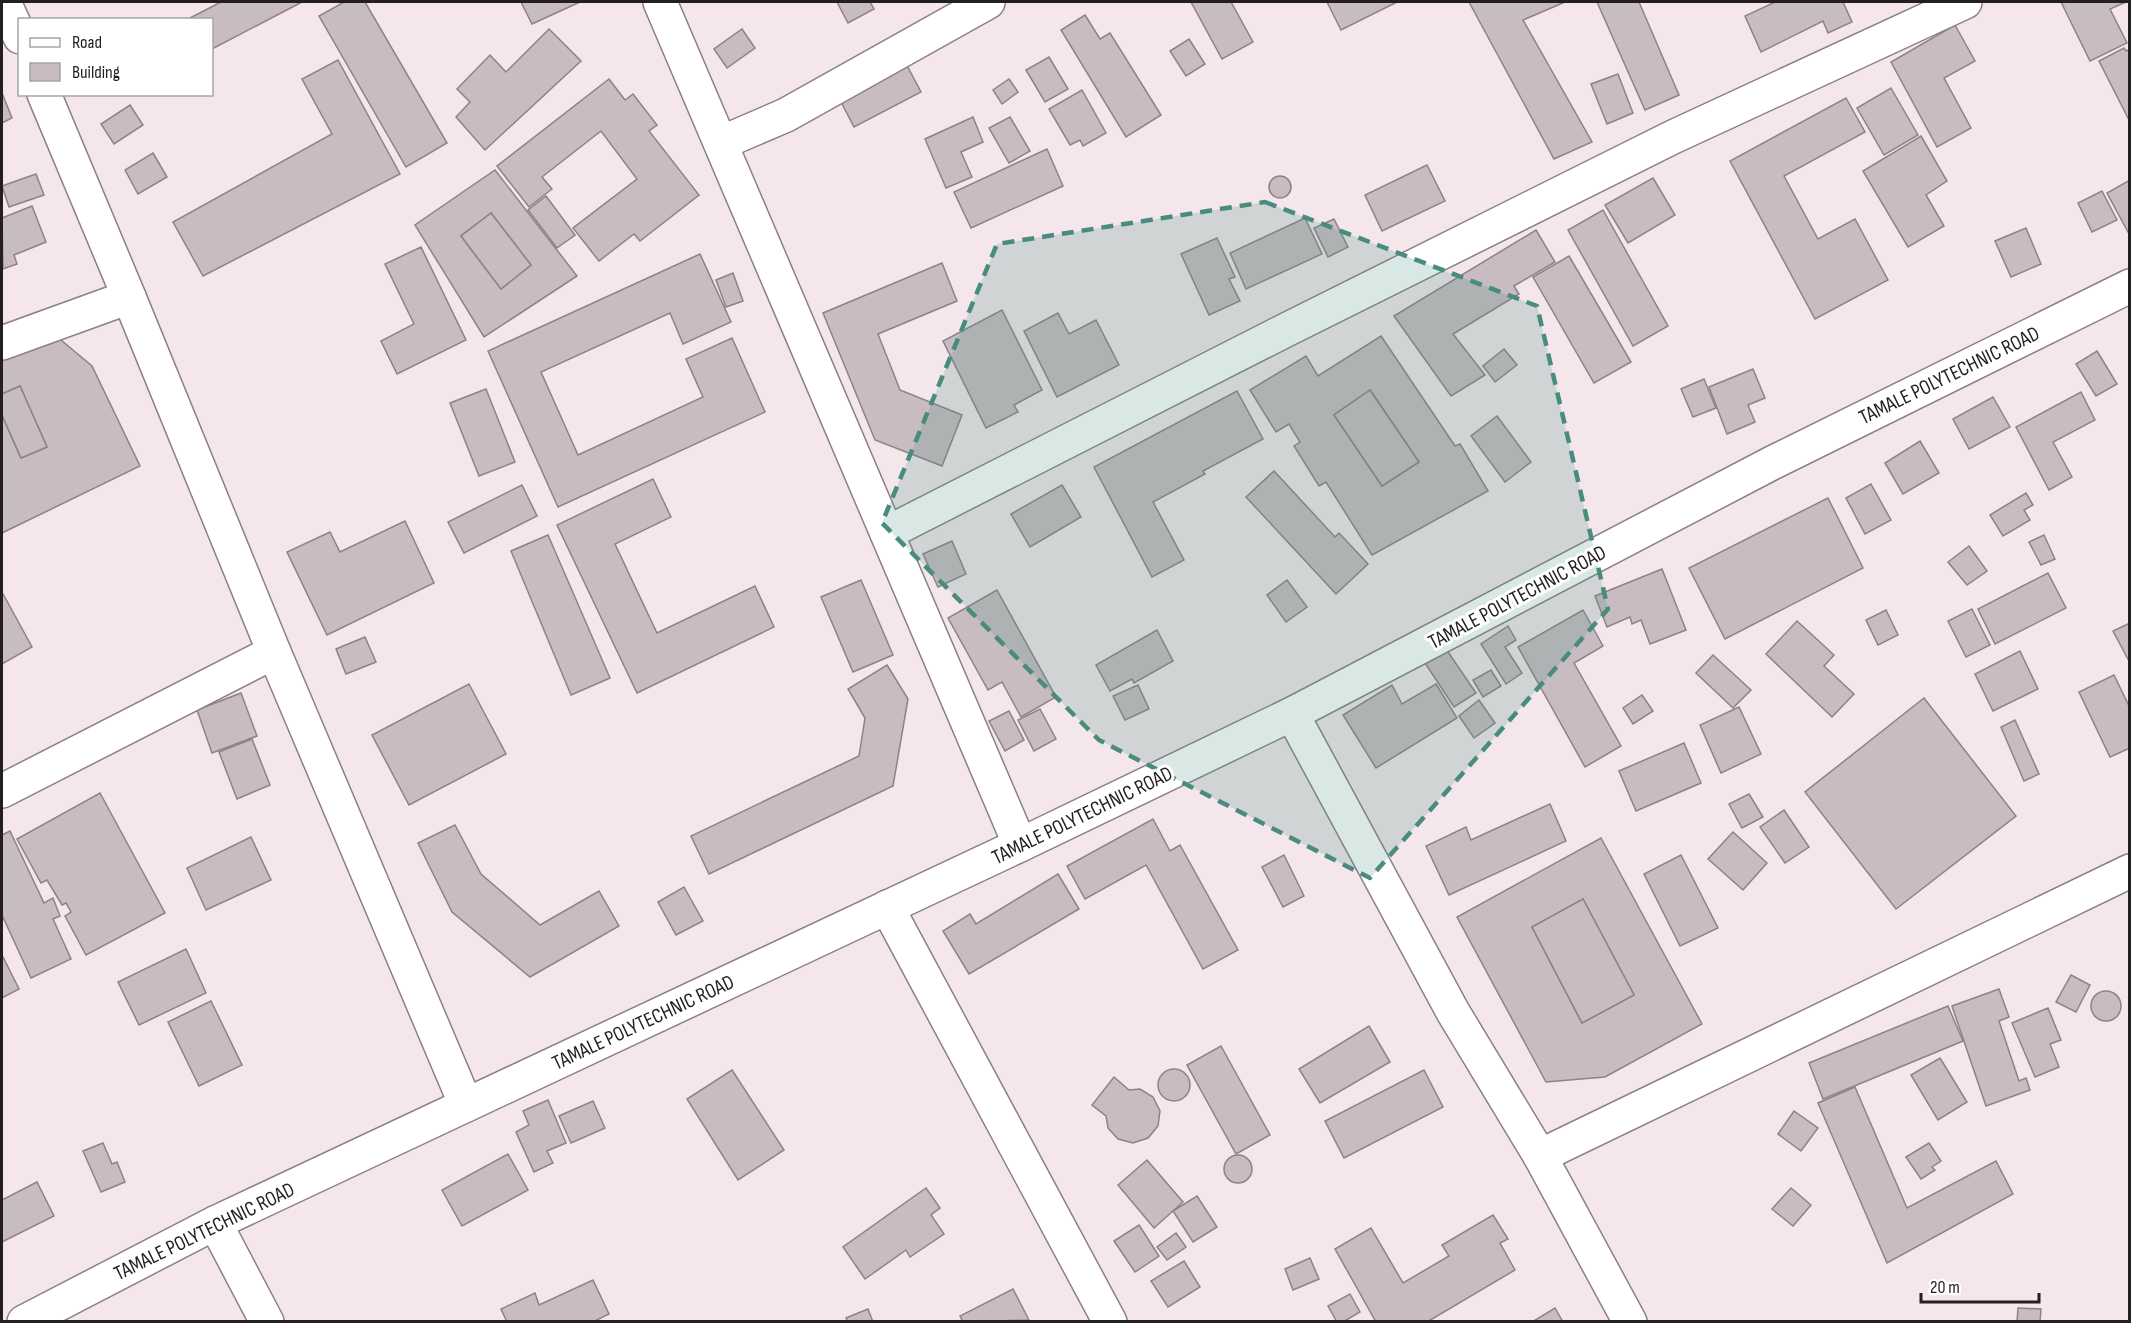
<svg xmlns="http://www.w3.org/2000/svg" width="2131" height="1323" font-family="'Sofia Sans Condensed',sans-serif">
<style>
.building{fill:#c9bcc0;stroke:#8e8286;stroke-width:1.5;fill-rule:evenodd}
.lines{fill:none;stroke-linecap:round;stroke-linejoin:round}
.minor-casing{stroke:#8c8084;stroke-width:36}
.minor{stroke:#fff;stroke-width:33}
.marked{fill:#488b7f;fill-opacity:0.2;stroke:#488b7f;stroke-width:4.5;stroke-dasharray:12 8;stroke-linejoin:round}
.labels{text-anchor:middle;stroke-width:6;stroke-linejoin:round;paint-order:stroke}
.street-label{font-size:21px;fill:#231e20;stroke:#fff}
</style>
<rect width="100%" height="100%" fill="#f4e6eb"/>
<!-- building -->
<g class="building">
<polygon points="221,2 302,2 212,49 212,20 186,20"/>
<polygon points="344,2 365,2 447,143 406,167 319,16"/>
<polygon points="521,2 580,2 532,24"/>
<polygon points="837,2 870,2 874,9 848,23"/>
<polygon points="1191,2 1231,2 1253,42 1222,59"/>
<polygon points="1327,2 1397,2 1341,30"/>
<polygon points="1469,2 1565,2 1523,20 1592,142 1554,159"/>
<polygon points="1597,2 1639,2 1679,95 1645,110"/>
<polygon points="1775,2 1843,2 1852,22 1828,33 1823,21 1761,52 1745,16"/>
<polygon points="2061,2 2126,2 2110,9 2127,43 2090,61"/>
<polygon points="1085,15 1100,39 1110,33 1161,115 1126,137 1061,30"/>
<polygon points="1955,25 1975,61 1944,78 1971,128 1937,147 1891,62"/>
<polygon points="549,29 581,61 485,150 456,117 470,102 457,89 490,55 506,72"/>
<polygon points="742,29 755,48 727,68 714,49"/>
<polygon points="1189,39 1205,64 1186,76 1170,51"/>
<polygon points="2124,48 2126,51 2130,49 2130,122 2099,61"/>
<polygon points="1049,57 1068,89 1045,102 1026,70"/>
<polygon points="338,60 400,174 203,276 173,222 332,134 302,79"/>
<polygon points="904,60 921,92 854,127 838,96"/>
<polygon points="1618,74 1633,113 1607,124 1591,84"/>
<polygon points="609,79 625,100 633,94 657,125 649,131 699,195 640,241 634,234 599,261 573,228 637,179 601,131 542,177 552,189 529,207 497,166"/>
<polygon points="1009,79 1018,92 1002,104 993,90"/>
<polygon points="1891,88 1918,135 1884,155 1857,108"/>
<polygon points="1082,90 1106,133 1083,146 1080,140 1070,145 1049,109"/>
<polygon points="2,93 12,118 2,123"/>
<polygon points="1846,98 1865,132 1784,176 1818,239 1855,219 1888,280 1815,319 1730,161"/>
<polygon points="130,105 143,125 114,144 101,124"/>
<polygon points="973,117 983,142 961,152 972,177 946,188 925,139"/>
<polygon points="1010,117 1030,151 1009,163 989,128"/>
<polygon points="1921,136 1947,181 1926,195 1944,226 1908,247 1863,171"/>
<polygon points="1047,149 1063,186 971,228 954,192"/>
<polygon points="153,153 167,177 138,194 125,170"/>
<polygon points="1427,165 1445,201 1382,231 1365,195"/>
<path d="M495 170 577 276 484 337 415 225ZM491 213 531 265 501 289 461 236Z"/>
<polygon points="36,174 44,195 9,207 2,186"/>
<circle cx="1280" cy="187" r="11"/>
<polygon points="1653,178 1675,215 1628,243 1605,205"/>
<polygon points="2130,180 2130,231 2128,232 2107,193"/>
<polygon points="2102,191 2117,220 2092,232 2078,203"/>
<polygon points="546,196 575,235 557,248 528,210"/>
<polygon points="32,206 46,242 14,255 17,264 3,269 2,218"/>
<polygon points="1603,210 1668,326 1633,346 1568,230"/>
<polygon points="491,213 531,265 501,289 461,236"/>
<polygon points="1305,218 1322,254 1246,289 1230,253"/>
<polygon points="1334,219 1348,247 1328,257 1314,228"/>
<polygon points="2026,228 2041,264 2011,277 1995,241"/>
<polygon points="1536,230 1555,262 1514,286 1519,294 1453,334 1485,375 1451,396 1394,316"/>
<polygon points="1217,238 1235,277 1229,279 1240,301 1209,315 1181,254"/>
<polygon points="421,247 466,340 397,374 381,341 414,324 385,264"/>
<polygon points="700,254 731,322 683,344 670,313 541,372 578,455 703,397 686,359 732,338 765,412 558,507 488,351"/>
<polygon points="1569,256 1631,362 1594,383 1533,277"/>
<polygon points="942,263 957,301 878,334 900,390 962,415 942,466 875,440 823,313"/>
<polygon points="733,273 743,301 726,307 716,280"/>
<polygon points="1002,310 1042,390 1014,405 1018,412 986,428 943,341"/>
<polygon points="1058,313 1069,334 1096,320 1119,365 1057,397 1024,331"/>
<polygon points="49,330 92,366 140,466 2,533 2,415 21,458 47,447 20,386 2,394 2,350"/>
<path d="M1381 336 1455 446 1460 444 1488 491 1372 555 1326 482 1319 486 1294 446 1300 442 1289 424 1276 432 1250 390 1306 356 1318 376ZM1370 390 1419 462 1382 486 1334 415Z"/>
<polygon points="1504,349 1517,365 1495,382 1483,366"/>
<polygon points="2097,351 2117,384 2096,396 2076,364"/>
<polygon points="1753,369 1765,398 1748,405 1755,422 1727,434 1709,387"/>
<polygon points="1704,379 1716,408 1693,417 1681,389"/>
<polygon points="20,386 47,447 21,458 2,415 2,394"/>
<polygon points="486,389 515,462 479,476 450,403"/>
<polygon points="1370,390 1419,462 1382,486 1334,415"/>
<polygon points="1237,391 1263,439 1203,471 1205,474 1153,502 1184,560 1152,577 1094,467"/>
<polygon points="2081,392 2095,420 2053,442 2072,477 2049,490 2016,427"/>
<polygon points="1993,397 2010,427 1969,449 1953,419"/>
<polygon points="1497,416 1531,462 1505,482 1471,436"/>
<polygon points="1920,441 1939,473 1903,494 1885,463"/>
<polygon points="1274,471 1335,537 1339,533 1368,564 1336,594 1246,497"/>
<polygon points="653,479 671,517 615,544 657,633 755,586 774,627 637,693 557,525"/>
<polygon points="1871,484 1891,520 1865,534 1846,498"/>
<polygon points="522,485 537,516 464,553 448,522"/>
<polygon points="1062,485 1081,517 1030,547 1011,514"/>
<polygon points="2026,493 2033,505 2024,510 2030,520 2003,536 1990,515"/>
<polygon points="1828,498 1863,568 1725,639 1689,568"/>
<polygon points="405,521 434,583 327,635 287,552 330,532 340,552"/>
<polygon points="548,535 610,678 571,695 511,551"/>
<polygon points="2044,535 2055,559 2041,565 2029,542"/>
<polygon points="952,541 966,574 938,587 923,554"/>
<polygon points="1969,546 1987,571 1967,585 1948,562"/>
<polygon points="1662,569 1686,630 1650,644 1641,620 1632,624 1630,617 1607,627 1595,596"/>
<polygon points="2048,573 2066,608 1995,644 1978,609"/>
<polygon points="861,580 893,655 853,672 821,597"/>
<polygon points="1287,580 1307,607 1286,622 1267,595"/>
<polygon points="997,590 1056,697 1021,717 1002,682 988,690 948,618"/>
<polygon points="2,592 32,647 2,664"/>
<polygon points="1972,609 1990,645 1966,657 1948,621"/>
<polygon points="1583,610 1603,646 1574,663 1621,746 1585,767 1518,647"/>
<polygon points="1886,610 1898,635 1878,645 1866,620"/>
<polygon points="1797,621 1834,655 1824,666 1854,694 1832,717 1766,654"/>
<polygon points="2130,623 2130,663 2113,631"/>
<polygon points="1508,626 1516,640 1505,647 1522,673 1506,684 1481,644"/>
<polygon points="1157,630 1173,661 1134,683 1132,679 1110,691 1096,665"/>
<polygon points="365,637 376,662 346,674 336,649"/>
<polygon points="1446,649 1476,693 1454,707 1425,663"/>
<polygon points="2020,651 2038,689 1993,711 1975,674"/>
<polygon points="1713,655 1751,690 1733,708 1696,673"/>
<polygon points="887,665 908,699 893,786 709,874 691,836 859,756 865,718 848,689"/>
<polygon points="1491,670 1501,686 1483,697 1473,680"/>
<polygon points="2114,675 2130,708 2130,748 2110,757 2079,692"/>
<polygon points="469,684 506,754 409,805 372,735"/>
<polygon points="1436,684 1457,718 1376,768 1343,715 1392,685 1402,704"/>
<polygon points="1138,685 1149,709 1125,720 1113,696"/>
<polygon points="241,693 257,736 212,753 197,710"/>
<polygon points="1642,695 1653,711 1633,724 1623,708"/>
<polygon points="1924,698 2016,816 1896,909 1805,792"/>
<polygon points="1479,700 1495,723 1474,738 1459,716"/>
<polygon points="1739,707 1761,754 1721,773 1700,725"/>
<polygon points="1040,709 1056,739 1034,751 1018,720"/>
<polygon points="1009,711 1024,740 1005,751 989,721"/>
<polygon points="2015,720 2039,774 2024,781 2001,727"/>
<polygon points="252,739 270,785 237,799 219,752"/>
<polygon points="1684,743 1701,783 1636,811 1619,771"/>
<polygon points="100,793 165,913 86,955 65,916 71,912 66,903 62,905 47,880 41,883 17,839"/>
<polygon points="1749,794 1763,817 1742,828 1729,804"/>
<polygon points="1550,804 1566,841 1449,895 1426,846 1466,827 1471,840"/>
<polygon points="1784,810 1809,847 1785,863 1760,827"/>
<polygon points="1153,819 1170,851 1180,845 1238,950 1203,969 1146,865 1085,899 1067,866"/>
<polygon points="455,825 481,874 540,925 599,891 619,926 530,977 452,912 418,843"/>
<polygon points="10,831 44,903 53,898 60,916 53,919 71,959 31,978 2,915 2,835"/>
<polygon points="1733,832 1767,863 1743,890 1708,859"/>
<polygon points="251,837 271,880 206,910 187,868"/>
<path d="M1601 838 1702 1024 1605 1077 1546 1082 1457 917ZM1583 899 1634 995 1582 1023 1532 927Z"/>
<polygon points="1284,855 1304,896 1283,907 1262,867"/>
<polygon points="1681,855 1718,928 1680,946 1644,874"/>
<polygon points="1058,874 1079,909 969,974 943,931 970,914 976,924"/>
<polygon points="684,887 703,921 676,935 658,902"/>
<polygon points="1583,899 1634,995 1582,1023 1532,927"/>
<polygon points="186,949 206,993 139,1025 118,982"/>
<polygon points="2,955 19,989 2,998"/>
<polygon points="2071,975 2090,985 2076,1012 2056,1002"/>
<polygon points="1999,989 2009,1017 1999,1021 2019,1081 2026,1078 2030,1090 1986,1106 1952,1006"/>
<circle cx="2106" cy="1006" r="15"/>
<polygon points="211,1001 242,1065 199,1086 168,1022"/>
<polygon points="1948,1006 1963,1041 1823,1099 1809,1063"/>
<polygon points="2048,1008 2061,1040 2050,1044 2059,1067 2035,1077 2012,1023"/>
<polygon points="1369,1026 1390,1062 1320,1103 1299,1069"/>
<polygon points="1221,1046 1270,1135 1236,1154 1187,1065"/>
<polygon points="1940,1058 1967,1102 1938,1120 1911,1075"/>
<circle cx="1174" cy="1085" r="16"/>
<polygon points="732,1070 784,1150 738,1180 687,1099"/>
<polygon points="1424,1070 1443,1107 1344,1158 1325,1121"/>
<polygon points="1114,1077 1129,1090 1140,1089 1153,1097 1160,1111 1158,1126 1148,1138 1133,1143 1118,1139 1108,1128 1106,1116 1092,1105"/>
<polygon points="1855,1087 1907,1208 1996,1161 2013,1194 1887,1263 1818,1103"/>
<polygon points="548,1100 566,1143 547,1151 553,1163 534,1172 516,1132 529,1125 523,1111"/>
<polygon points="593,1101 605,1128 571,1143 559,1116"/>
<polygon points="1794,1111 1818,1128 1801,1151 1778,1134"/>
<polygon points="103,1143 112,1164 117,1162 125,1182 101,1192 83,1151"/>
<polygon points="1929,1143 1941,1161 1932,1167 1935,1170 1921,1179 1906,1157"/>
<polygon points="508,1154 528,1190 462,1226 442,1190"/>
<circle cx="1238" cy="1169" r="14"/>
<polygon points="1147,1160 1183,1202 1154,1228 1118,1185"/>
<polygon points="37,1182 54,1216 2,1242 2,1200"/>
<polygon points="926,1188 940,1208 931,1215 944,1234 910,1257 906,1250 865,1279 843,1247"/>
<polygon points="1791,1188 1811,1205 1793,1226 1772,1209"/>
<polygon points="1197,1196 1217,1227 1193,1242 1173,1211"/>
<polygon points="1493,1215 1508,1239 1500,1243 1515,1270 1427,1322 1376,1322 1335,1249 1371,1228 1403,1283 1449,1256 1442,1245"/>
<polygon points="1139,1225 1159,1256 1135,1272 1114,1241"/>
<polygon points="1176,1233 1186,1247 1167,1260 1157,1247"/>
<polygon points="1310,1258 1319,1279 1293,1290 1285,1269"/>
<polygon points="1184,1261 1200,1287 1168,1307 1151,1281"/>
<polygon points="593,1280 609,1314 593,1322 507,1322 501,1309 535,1293 539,1305"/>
<polygon points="1013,1289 1029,1320 963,1322 960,1316"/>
<polygon points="1350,1294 1360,1312 1343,1322 1337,1322 1328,1306"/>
<polygon points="1555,1308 1563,1322 1532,1322"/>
<polygon points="2018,1308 2041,1309 2040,1322 2017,1322"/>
<polygon points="868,1309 873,1322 848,1322 846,1318"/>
</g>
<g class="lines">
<!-- minor casing -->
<g class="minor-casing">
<g id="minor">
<polyline points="4,2 20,37"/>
<polyline points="660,2 1020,845"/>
<polyline points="44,94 129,297 274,652 466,1105"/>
<polyline points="721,143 786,115 988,2"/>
<polyline points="2,343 129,297"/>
<polyline points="887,533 1284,331 1673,137 1965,2"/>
<polyline points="1292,714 1453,1012 1540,1156 1630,1322"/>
<polyline points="2,791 274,652"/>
<polyline points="887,907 1110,1322"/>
<polyline points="1540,1156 2130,871"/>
<polyline points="215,1223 267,1322"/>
<polyline points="24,1322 215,1223 1020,845 1292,714 1772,463 2130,286"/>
</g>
</g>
<!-- minor -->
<use href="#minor" class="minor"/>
</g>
<!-- marked area -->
<path class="marked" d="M1265 202 1537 306 1608 609 1370 878 1099 740 882 523 997 244Z"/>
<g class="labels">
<!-- street labels -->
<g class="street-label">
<text transform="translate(1949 375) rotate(-26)" y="7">TAMALE POLYTECHNIC ROAD</text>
<text transform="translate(1517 597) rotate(-28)" y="7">TAMALE POLYTECHNIC ROAD</text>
<text transform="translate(1082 815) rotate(-26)" y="7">TAMALE POLYTECHNIC ROAD</text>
<text transform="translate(643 1022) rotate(-25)" y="7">TAMALE POLYTECHNIC ROAD</text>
<text transform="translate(204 1231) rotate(-26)" y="7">TAMALE POLYTECHNIC ROAD</text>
</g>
</g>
<!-- border -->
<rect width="2131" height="1323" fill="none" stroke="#231e20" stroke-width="6"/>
<!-- legend -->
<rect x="18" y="18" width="195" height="78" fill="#ffffff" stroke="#a7a5a6" stroke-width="1.5"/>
<rect x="30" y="38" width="30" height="9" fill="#ffffff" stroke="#a7a5a6" stroke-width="1.5"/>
<text x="72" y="48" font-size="18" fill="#231e20">Road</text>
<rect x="30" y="63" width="30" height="18" fill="#c9bcc0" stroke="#a7a5a6" stroke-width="1.5"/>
<text x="72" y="78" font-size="18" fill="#231e20">Building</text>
<!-- scale -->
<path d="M1921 1293v9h118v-9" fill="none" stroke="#231e20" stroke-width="3"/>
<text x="1930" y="1293" font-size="18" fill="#231e20" stroke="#ffffff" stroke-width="4.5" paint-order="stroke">20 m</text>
</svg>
